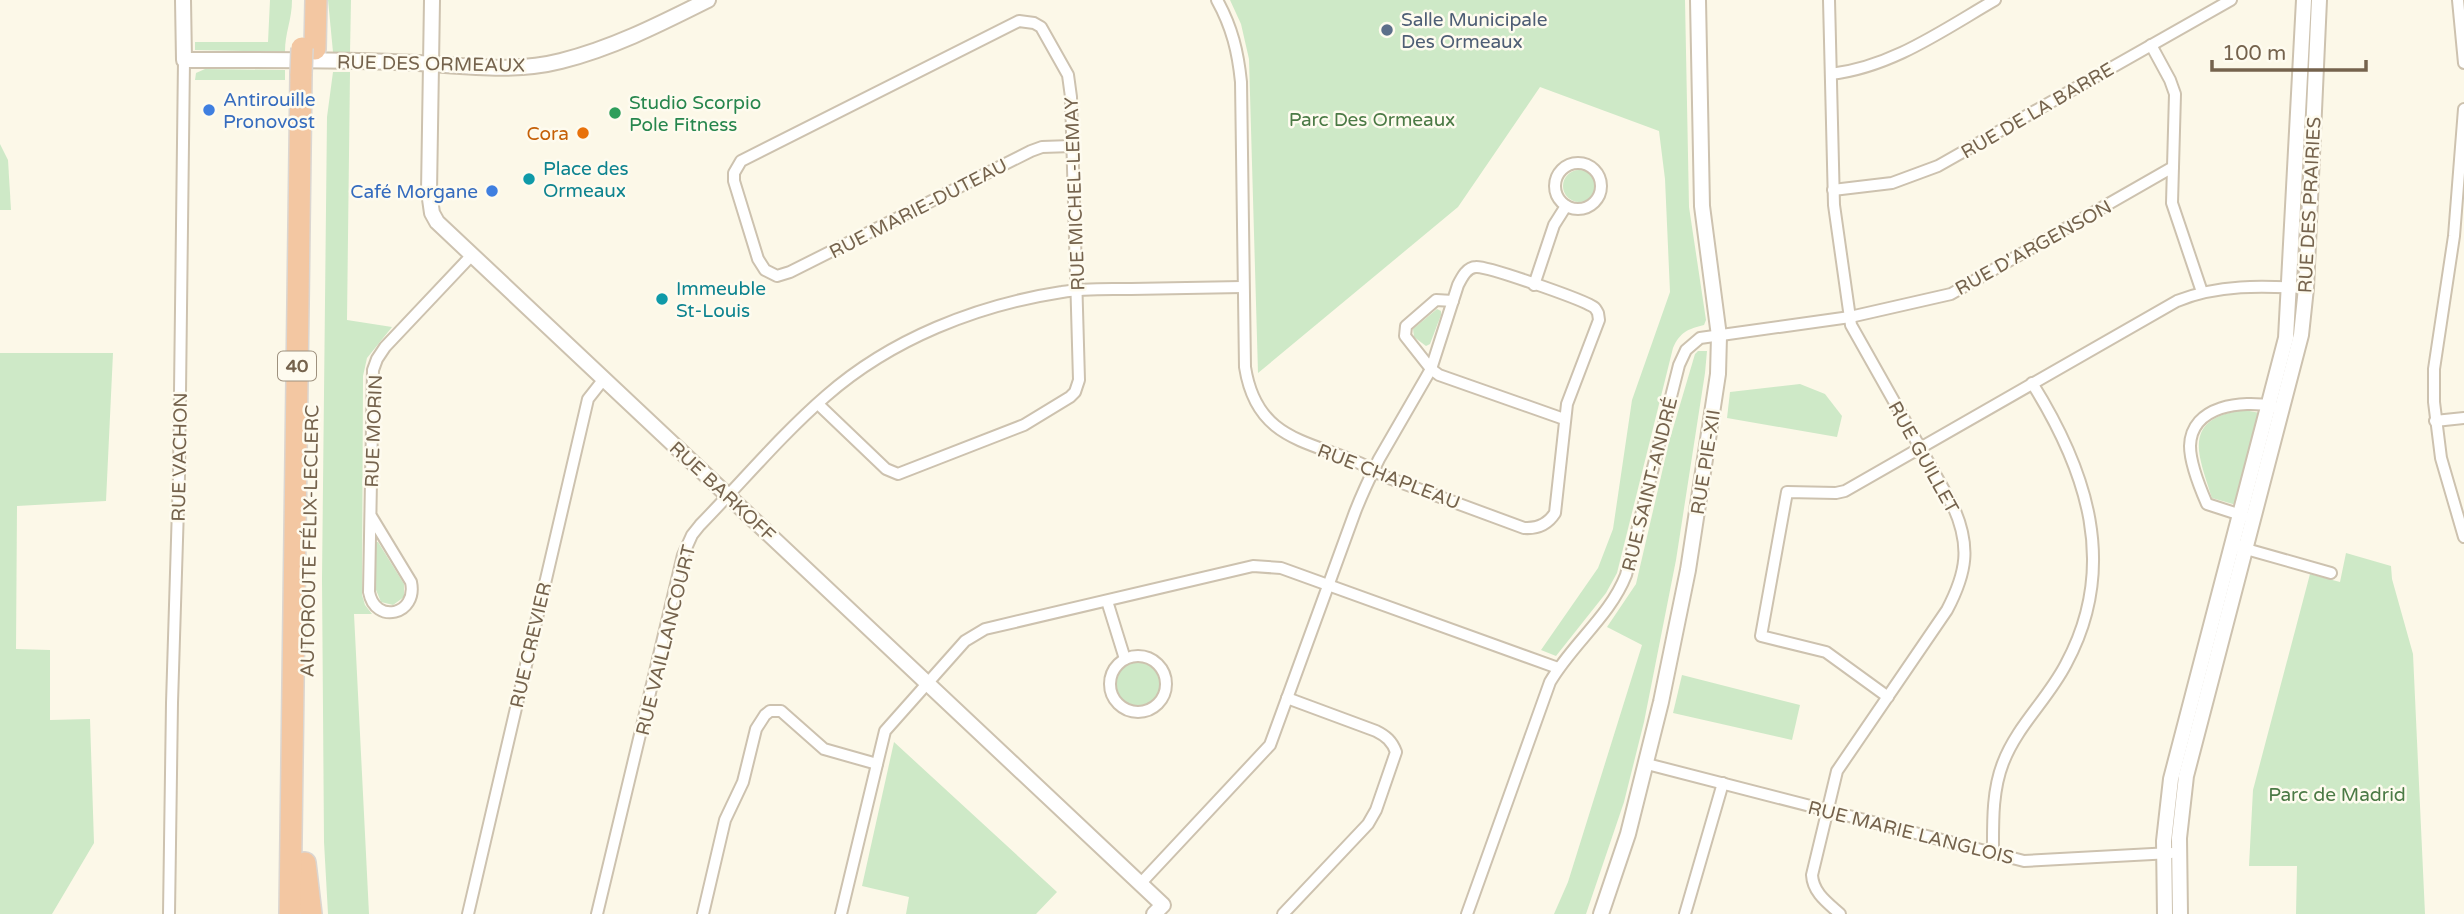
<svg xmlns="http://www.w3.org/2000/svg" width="2464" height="914" font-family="'Varela Round',sans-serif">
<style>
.green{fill:#cee9c7}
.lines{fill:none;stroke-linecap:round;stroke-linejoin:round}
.minor-casing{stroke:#cdc2af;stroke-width:14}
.tertiary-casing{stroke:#cdc2af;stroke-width:18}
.motorway-casing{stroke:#dbd6d1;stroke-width:24}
.minor{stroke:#fff;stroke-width:10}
.tertiary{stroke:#fff;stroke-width:14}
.motorway{stroke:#f3c7a2;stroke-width:21}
.motorway-bridge-casing{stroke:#dbd6d1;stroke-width:24;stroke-linecap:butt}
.motorway-bridge{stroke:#f3c7a2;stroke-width:21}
.service-dot{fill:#5c6f8a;stroke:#fefbef;stroke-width:2.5}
.shop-dot{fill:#3f7fe0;stroke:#fefbef;stroke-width:2.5}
.leisure-dot{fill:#2e9e5b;stroke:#fefbef;stroke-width:2.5}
.food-dot{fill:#e8710a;stroke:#fefbef;stroke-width:2.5}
.culture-dot{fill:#0f9aa8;stroke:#fefbef;stroke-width:2.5}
.labels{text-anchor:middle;stroke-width:5;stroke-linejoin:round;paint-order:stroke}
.shield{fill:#fefbef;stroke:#9e917e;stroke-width:2}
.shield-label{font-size:18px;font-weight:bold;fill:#75634d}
.service-label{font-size:19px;fill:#4e5e75;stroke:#fefbef;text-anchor:start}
.street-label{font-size:19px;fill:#75634d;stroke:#fefbef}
.shop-label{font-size:19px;fill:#366cbe;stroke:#fefbef;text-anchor:start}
.leisure-label{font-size:19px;fill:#27864d;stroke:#fefbef;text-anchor:start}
.park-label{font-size:19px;fill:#4b7a45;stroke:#fefbef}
.food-label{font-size:19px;fill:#c56008;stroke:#fefbef;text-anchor:end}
.culture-label{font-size:19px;fill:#0d838f;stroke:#fefbef;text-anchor:start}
</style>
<rect width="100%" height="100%" fill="#fcf8e8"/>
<!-- green -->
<g class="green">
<path d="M270 0H292C292 20 285 32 285 52L195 50V42H268Z"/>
<polygon points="328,0 351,0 350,53 333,52"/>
<path d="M1230 0H1685L1689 207 1706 320 1704 325C1688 329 1680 332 1673 348L1617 573 1606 593 1556 656 1541 650 1598 568 1613 529 1632 400 1670 292 1665 179 1659 131 1540 87 1458 207 1258 373 1249 59 1241 24Z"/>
<polygon points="205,69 285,70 285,80 195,80 196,73"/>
<polygon points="333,72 350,72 347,320 392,327 367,358 363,376 362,595 365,605 372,614 354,614 369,914 328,914 324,842 322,579 327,117"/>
<polygon points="0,144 8,160 11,210 0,210"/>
<circle cx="1579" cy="186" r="16"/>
<polygon points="1437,309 1441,311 1441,315 1430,344 1426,346 1414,337 1413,329"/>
<polygon points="1698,351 1707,351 1705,373 1676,560 1644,722 1624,802 1586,914 1554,914 1568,882 1642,645 1607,627 1636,584 1669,442 1695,354"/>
<polygon points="0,353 113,353 106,501 17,506 16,649 50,650 50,720 90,719 94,843 52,914 0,914"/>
<polygon points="1800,384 1825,394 1842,416 1837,437 1727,418 1730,392"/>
<path d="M2244 410 2260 413 2236 505 2212 498C2199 455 2180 419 2244 410Z"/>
<polygon points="376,542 378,542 404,584 404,597 393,605 381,602 376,590"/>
<polygon points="2346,553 2391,566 2392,579 2413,654 2425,914 2296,914 2297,866 2249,866 2253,790 2310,574 2340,582"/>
<circle cx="1138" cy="684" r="22"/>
<polygon points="1682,675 1800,705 1792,740 1673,713"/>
<polygon points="894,742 1057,892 1036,914 906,914 909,897 862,886"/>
</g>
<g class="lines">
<!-- minor casing -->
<g class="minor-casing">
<g id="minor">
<path d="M1829 0 1834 205 1851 325 1953 506C1971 546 1967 572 1947 610L1837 771 1812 875C1813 893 1828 903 1840 914"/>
<polyline points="2458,0 2464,63"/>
<polyline points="2151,45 2170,80 2175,94 2172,203 2202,292"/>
<path d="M1831 74C1892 67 1943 30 1995 0"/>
<polyline points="2464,109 2454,236 2434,369 2434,402 2441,458 2464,537"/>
<circle cx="1578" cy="186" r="23"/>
<polyline points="1833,190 1892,183 1938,166 2231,0"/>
<polyline points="1534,285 1554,225 1566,206"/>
<polyline points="1453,301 1436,300 1406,326 1405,336 1431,369 1439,375 1564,419"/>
<polyline points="818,404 886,469 898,474 1024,425 1070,397 1075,392 1079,380 1071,97 1068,75 1041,27 1034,23 1019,21 741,161 734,173 734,181 758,259 765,270 777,276 790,272 1031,151 1042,147 1072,146"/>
<polyline points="2435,421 2464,418"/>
<path d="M371 516 411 582C418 615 375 625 369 592L373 370 377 359 385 347 471 256"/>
<path d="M2244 516 2207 504C2200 488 2190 464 2190 446 2191 405 2243 400 2272 406"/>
<polyline points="2239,547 2331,573"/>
<polyline points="1107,601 1125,659"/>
<circle cx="1138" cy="684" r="28"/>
<path d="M1888 697 1826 652 1761 636 1787 492 1836 493 1845 491 2177 301C2219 284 2262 286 2306 288"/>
<polyline points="1647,764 2024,861 2171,853"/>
<path d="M1993 853C1993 823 1992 791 2003 763 2017 726 2048 699 2066 664 2119 566 2087 471 2032 383"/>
<path d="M1140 884 1270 745 1355 512C1362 494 1370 477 1379 459L1431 369 1458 285C1462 277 1467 267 1476 267 1488 266 1577 298 1590 305 1596 308 1595 308 1598 313L1599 320 1567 404 1555 513C1548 524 1538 529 1524 528L1386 477C1376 472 1367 466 1357 462 1303 440 1256 437 1245 367L1241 82C1238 52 1232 27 1217 0"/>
<polyline points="169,914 172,703 179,475 184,60"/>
<polyline points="468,914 588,399 603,380"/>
<path d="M597 914 683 555 692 535 700 525C742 482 781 435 826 396 891 339 977 305 1062 292 1084 288 1108 289 1131 289 1168 288 1205 288 1242 287"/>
<polyline points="703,914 725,820 743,782 756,729 765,715 770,711 781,711 824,749 877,764"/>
<polyline points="841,914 885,731 965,641 985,629 1253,566 1281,568 1558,668"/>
<path d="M1283 914 1368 824 1376 810 1396 752C1392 741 1386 736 1376 731L1287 698"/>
<path d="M1467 914 1550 682C1572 644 1610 616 1626 575L1679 365 1686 350 1700 338 1850 317 1951 294 2173 167"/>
<polyline points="1685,914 1723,783"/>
</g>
</g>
<!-- tertiary casing -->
<g class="tertiary-casing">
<g id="tertiary">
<path d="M183 0 184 60C261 60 340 59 418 63 465 66 514 73 561 61 613 48 660 24 708 0"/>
<polyline points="432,0 429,192 432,213 437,222 1163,905 1154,914"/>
<polyline points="1601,914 1628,834 1661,702 1688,570 1718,374 1719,336 1702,206 1698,0"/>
<polyline points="2165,914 2164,841 2171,779 2286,338 2304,0"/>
<polyline points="2180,914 2179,838 2186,776 2301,335 2306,288 2319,0"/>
</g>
</g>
<!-- motorway casing -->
<g class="motorway-casing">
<g id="motorway">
<polyline points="315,49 316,0"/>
<polyline points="305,863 311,914"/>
<polyline points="290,914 301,74"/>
</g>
</g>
<!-- minor -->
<use href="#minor" class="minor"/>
<!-- tertiary -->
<use href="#tertiary" class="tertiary"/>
<!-- motorway -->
<use href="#motorway" class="motorway"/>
<!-- motorway-bridge casing -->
<g class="motorway-bridge-casing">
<polyline id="motorway-bridge" points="301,74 302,48"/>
</g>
<!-- motorway-bridge -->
<use href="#motorway-bridge" class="motorway-bridge"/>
</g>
<!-- markers -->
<circle class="service-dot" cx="1387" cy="30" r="7"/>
<g class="shop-dot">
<circle cx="209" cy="110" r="7"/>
<circle cx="492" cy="191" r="7"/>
</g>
<circle class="leisure-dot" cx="615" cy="113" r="7"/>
<circle class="food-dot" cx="583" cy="133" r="7"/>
<g class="culture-dot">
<circle cx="529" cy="179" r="7"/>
<circle cx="662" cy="299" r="7"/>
</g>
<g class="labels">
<!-- shield labels -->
<rect class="shield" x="278" y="351.5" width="38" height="29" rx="5"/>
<g class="shield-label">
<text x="297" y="372">40</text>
</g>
<!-- service labels -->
<g class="service-label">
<text x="1401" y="26">Salle Municipale<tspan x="1401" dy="22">Des Ormeaux</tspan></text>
</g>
<!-- street labels -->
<g class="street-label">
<text transform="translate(431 63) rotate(1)" y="7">RUE DES ORMEAUX</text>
<text transform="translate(2037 110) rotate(-30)" y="7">RUE DE LA BARRE</text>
<text transform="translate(1074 194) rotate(-92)" y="7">RUE MICHEL-LEMAY</text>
<text transform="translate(2309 205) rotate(-87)" y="7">RUE DES PRAIRIES</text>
<text transform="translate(918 208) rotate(-27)" y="7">RUE MARIE-DUTEAU</text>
<text transform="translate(2033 247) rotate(-29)" y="7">RUE D'ARGENSON</text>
<text transform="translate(373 431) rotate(-88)" y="7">RUE MORIN</text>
<text transform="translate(179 457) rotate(-89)" y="7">RUE VACHON</text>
<text transform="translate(1924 457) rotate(61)" y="7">RUE GUILLET</text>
<text transform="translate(1705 462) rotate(-81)" y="7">RUE PIE-XII</text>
<text transform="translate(1389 476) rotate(21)" y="7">RUE CHAPLEAU</text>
<text transform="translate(1649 484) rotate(-76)" y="7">RUE SAINT-ANDRÉ</text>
<text transform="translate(723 491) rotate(43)" y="7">RUE BARKOFF</text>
<text transform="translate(309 541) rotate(-89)" y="7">AUTOROUTE FÉLIX-LECLERC</text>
<text transform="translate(665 640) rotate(-76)" y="7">RUE VAILLANCOURT</text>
<text transform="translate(530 645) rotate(-77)" y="7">RUE CREVIER</text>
<text transform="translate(1911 832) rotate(14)" y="7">RUE MARIE LANGLOIS</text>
</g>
<!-- shop labels -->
<g class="shop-label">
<text x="223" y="106">Antirouille<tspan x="223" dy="22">Pronovost</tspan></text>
<text x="478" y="198" text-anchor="end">Café Morgane</text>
</g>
<!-- leisure labels -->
<g class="leisure-label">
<text x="629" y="109">Studio Scorpio<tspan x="629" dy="22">Pole Fitness</tspan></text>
</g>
<!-- park labels -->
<g class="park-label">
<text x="1372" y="126">Parc Des Ormeaux</text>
<text x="2337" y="801">Parc de Madrid</text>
</g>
<!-- food labels -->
<g class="food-label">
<text x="569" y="140">Cora</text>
</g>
<!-- culture labels -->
<g class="culture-label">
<text x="543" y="175">Place des<tspan x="543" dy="22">Ormeaux</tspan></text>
<text x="676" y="295">Immeuble<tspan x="676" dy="22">St-Louis</tspan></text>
</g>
</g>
<!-- scale -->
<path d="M2212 60v10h154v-10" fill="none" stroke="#75634d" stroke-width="3.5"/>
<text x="2222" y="60" font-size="21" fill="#75634d" stroke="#fefbef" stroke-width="5" paint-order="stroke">100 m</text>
</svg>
